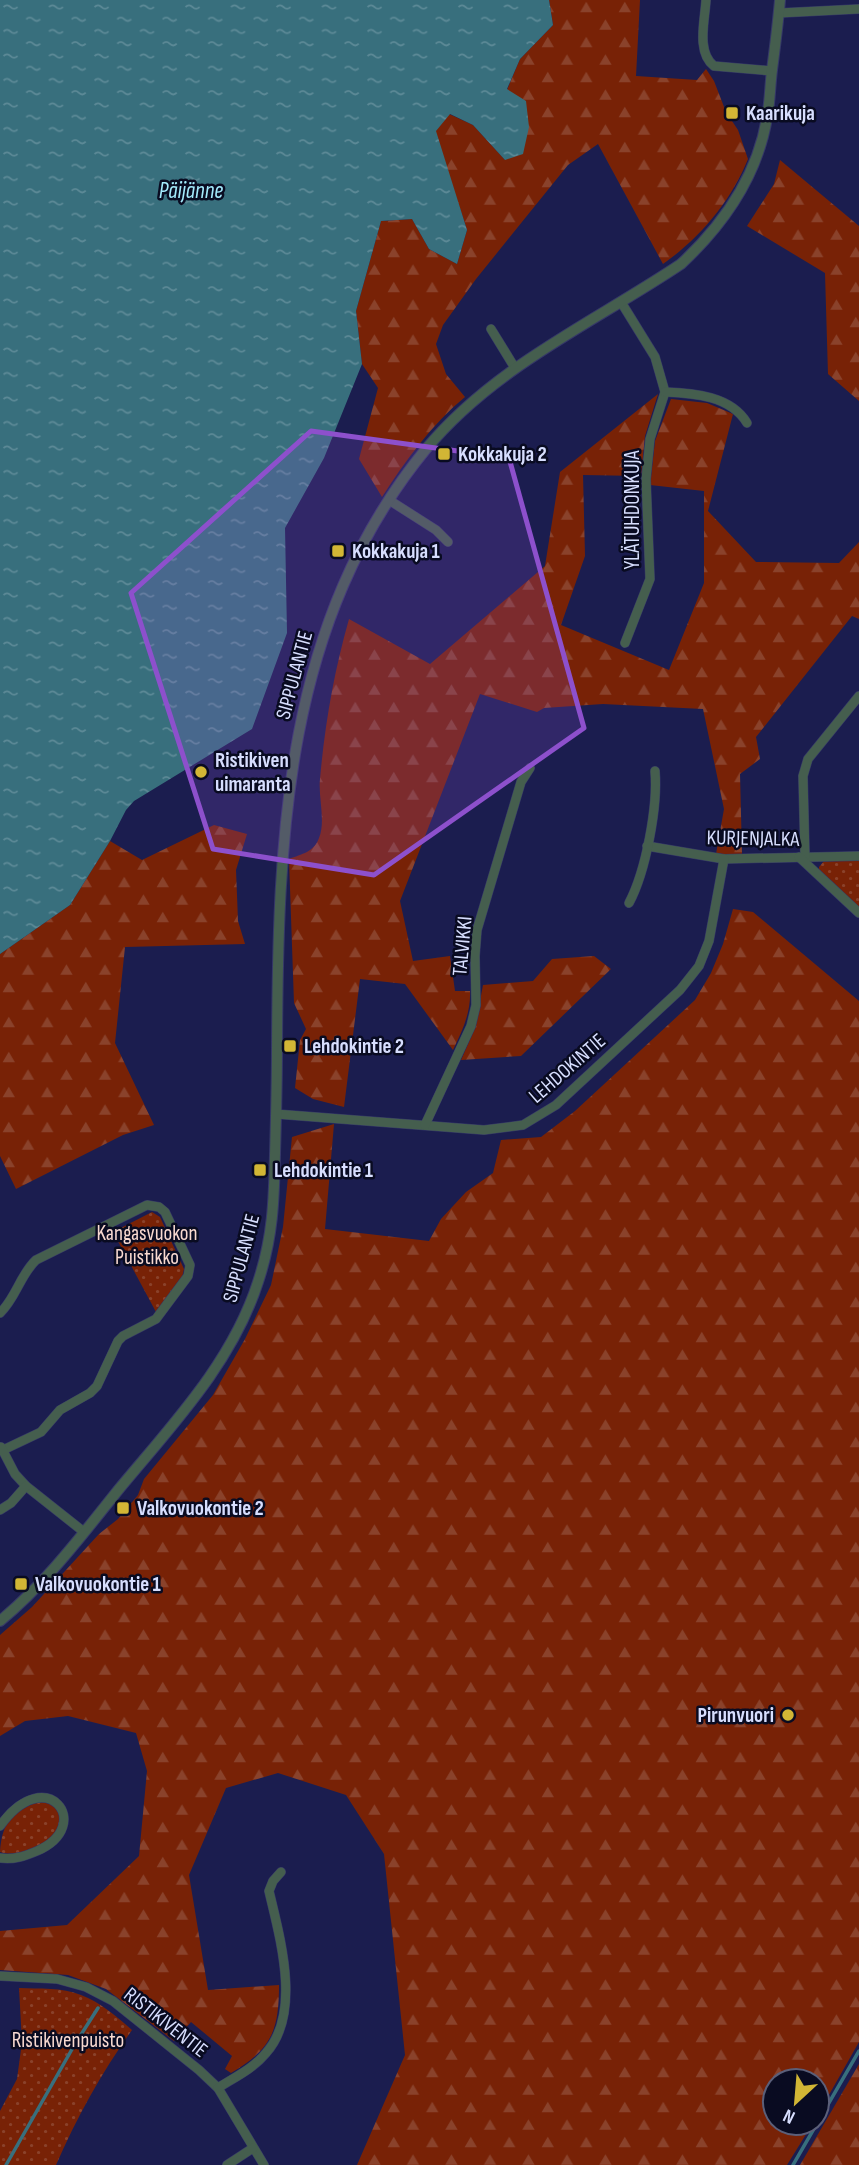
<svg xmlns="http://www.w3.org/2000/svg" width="859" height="2165" font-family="'Sofia Sans Condensed',sans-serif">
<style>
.forest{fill:url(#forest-firs)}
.park{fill:url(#park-dots)}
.water{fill:url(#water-ripples)}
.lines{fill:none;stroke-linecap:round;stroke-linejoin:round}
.stream{stroke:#386f7d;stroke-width:3.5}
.minor-casing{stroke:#353868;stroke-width:10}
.tertiary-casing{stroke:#353868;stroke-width:12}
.minor{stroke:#455e4e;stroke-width:9}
.tertiary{stroke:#455e4e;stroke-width:10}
.marked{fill:#8d50cc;fill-opacity:0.2;stroke:#8d50cc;stroke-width:5;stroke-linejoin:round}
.poi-dot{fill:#d2b635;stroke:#090b21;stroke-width:2.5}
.labels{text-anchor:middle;stroke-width:5;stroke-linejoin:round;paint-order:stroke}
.poi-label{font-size:21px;font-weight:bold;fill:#d7defe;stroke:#090b21;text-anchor:start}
.street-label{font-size:21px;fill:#d7defe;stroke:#090b21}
.park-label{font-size:21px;fill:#f9dad1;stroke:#090b21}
.water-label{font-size:23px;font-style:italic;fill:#a4eafc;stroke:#090b21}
</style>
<defs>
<pattern id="forest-firs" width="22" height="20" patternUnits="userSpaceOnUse" patternTransform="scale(1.75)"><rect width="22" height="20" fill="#782206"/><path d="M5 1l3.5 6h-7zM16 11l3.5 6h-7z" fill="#8a422b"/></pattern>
<pattern id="park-dots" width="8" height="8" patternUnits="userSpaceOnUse" patternTransform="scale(1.75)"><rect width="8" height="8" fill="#782206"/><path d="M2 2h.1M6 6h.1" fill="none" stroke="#8a422b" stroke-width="1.8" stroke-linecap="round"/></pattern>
<pattern id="water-ripples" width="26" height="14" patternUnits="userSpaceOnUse" patternTransform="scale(1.75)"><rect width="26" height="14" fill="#386f7d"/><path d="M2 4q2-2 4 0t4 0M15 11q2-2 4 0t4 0" fill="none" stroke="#5d8a97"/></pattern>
</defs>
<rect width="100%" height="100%" fill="#1b1d4f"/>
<!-- forest -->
<g class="forest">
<path d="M549 0H640L636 76 697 80 706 69 714 81 726 112 738 130 748 159C731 201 700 238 663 264L598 144 568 165 476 279 443 325 436 344 446 374 465 397C432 424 405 461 382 497L359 459 378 388 362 364 356 311 381 221 412 219 429 249 457 264 467 230 435 132 449 114 473 125 505 160 507 90 520 59 553 25Z"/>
<polygon points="780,160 859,226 859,401 828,374 825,273 747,226 774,184"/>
<path d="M658 394 645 436 641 476 583 475 585 556 561 625 669 670 704 583V491L650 485 655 441 671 399 707 403 733 414 708 511 756 562 839 563 859 542V619L852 616 756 737 760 759 740 774 742 854H716L724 809 703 709 603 704 544 708 537 712 480 694 400 901 413 961 450 956 455 991H470C471 1013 462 1031 453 1050L405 984 360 979 344 1107 313 1099 295 1088 300 1040 306 1029 294 1003 289 859C302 854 314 852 319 838 326 821 318 797 320 779 325 723 334 672 349 619L430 664 545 566 560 472Z"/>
<polygon points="214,825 247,834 236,870 238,921 245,944 125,947 115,1043 154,1125 123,1135 16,1189 0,1156 0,954 70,905 110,841 142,860"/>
<path d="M733 909 753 912 859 1001V2042L817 2116V2081H775V2123H813L787 2165H357L405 2055 384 1854 346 1795 278 1773 226 1788 189 1875 208 1990 279 1985C279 2032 271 2049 231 2073L225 2069 232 2056 191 2022 174 2041 106 1989 68 1975 0 1970V1931L67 1925 139 1856 147 1771 136 1733 68 1716 25 1721 0 1736V1635L32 1607 99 1534 118 1519 138 1495 144 1479 213 1395 245 1339 271 1285 283 1227 292 1137 334 1124 325 1229 429 1241 441 1219 466 1192 493 1173 501 1140 541 1137 575 1111 695 1000 711 973 723 944Z"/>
<polygon points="594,956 611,969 521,1056 461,1060 475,1028 483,985 533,981 552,959"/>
<polygon points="859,2064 859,2165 800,2165"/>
</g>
<!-- park -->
<g class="park">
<polygon points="859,860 859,910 819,872 819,867 824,861"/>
<polygon points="152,1212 160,1217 184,1269 182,1278 156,1312 113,1232"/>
<path d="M40 1801 53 1805 60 1815C59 1822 59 1831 54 1837 43 1848 15 1858 0 1852 2 1822 12 1812 40 1801Z"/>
<path d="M19 1988C39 1989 62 1987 81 1995 100 2002 117 2017 132 2030 102 2072 77 2117 56 2165H0V2111L17 2079 22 2042Z"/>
</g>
<!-- water -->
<polygon class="water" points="0,0 549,0 553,25 520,59 507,89 526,101 529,127 523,154 505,160 473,125 450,114 436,131 467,230 457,264 429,249 412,219 381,221 356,311 362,364 324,458 285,528 287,633 252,729 134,801 126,810 110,841 70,905 0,954"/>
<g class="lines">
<!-- stream -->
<g class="stream">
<polyline points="6,2165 75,2044 98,2008"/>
<polyline points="793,2165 859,2051"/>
</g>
<!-- minor casing -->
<g class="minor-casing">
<g id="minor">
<path d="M706 0C705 20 696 52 714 66L772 71"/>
<polyline points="779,13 859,9"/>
<polyline points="621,302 655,357 665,392 650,439 646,479 650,579 625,643"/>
<polyline points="491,329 515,368"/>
<path d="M665 392C694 393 731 396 747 423"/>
<polyline points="389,500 436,530 448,542"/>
<polyline points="647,846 724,859 859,856"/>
<polyline points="805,856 803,776 808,759 859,696"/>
<polyline points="799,857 859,913"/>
<path d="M629 903C646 871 658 806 655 771"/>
<polyline points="276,1114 484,1130 523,1125 556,1105 680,990 699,966 709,941 724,859"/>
<polyline points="425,1125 471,1026 476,1005 475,956 477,930 521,782 530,768"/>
<path d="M0 1313C16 1298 20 1275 36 1260L147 1205 159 1207 165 1212 190 1265 188 1276 156 1319 123 1336 118 1341 97 1386 90 1393 60 1410 41 1432 3 1450"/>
<polyline points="1,1447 15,1474 26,1486 84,1532"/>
<polyline points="0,1510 11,1503 26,1486"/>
<path d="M0 1826C46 1761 96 1825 37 1851 25 1856 14 1860 0 1858"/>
<polyline points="0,1976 57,1979 86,1987 113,2001 199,2070 218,2088 264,2165"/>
<path d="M218 2088C235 2077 253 2069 266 2053 302 2013 280 1938 269 1891L273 1881 281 1872"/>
<polyline points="227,2165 253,2148"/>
</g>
</g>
<!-- tertiary casing -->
<g class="tertiary-casing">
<path id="tertiary" d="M0 1621C46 1583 82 1535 119 1489 172 1425 232 1363 258 1282 273 1237 274 1201 275 1154 276 1119 277 1084 277 1049 278 836 284 622 426 449 495 366 593 323 681 264 724 224 757 177 767 118 770 102 770 86 772 70 775 47 778 23 780 0"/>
</g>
<!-- minor -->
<use href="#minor" class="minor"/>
<!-- tertiary -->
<use href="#tertiary" class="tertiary"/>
</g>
<!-- marked area -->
<path class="marked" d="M311 431 509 458 584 728 374 875 213 849 131 593Z"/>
<!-- markers -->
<g class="poi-dot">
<rect x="725" y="106" width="14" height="14" rx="3.5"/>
<rect x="437" y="447" width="14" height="14" rx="3.5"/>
<rect x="331" y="544" width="14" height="14" rx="3.5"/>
<circle cx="201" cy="772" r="7"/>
<rect x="283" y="1039" width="14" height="14" rx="3.5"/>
<rect x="253" y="1163" width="14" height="14" rx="3.5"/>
<rect x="116" y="1501" width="14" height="14" rx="3.5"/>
<rect x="14" y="1577" width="14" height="14" rx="3.5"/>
<circle cx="788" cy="1715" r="7"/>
</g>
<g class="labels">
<!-- poi labels -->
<g class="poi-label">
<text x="746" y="120">Kaarikuja</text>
<text x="458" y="461">Kokkakuja 2</text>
<text x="352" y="558">Kokkakuja 1</text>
<text x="215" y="767">Ristikiven<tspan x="215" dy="24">uimaranta</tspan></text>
<text x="304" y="1053">Lehdokintie 2</text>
<text x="274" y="1177">Lehdokintie 1</text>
<text x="137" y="1515">Valkovuokontie 2</text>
<text x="35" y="1591">Valkovuokontie 1</text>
<text x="774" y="1722" text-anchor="end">Pirunvuori</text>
</g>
<!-- street labels -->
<g class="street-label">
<text transform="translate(632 510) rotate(-90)" y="7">YLÄTUHDONKUJA</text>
<text transform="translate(294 675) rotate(-75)" y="7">SIPPULANTIE</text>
<text transform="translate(753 838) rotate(1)" y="7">KURJENJALKA</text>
<text transform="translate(462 946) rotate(-85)" y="7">TALVIKKI</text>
<text transform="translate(567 1068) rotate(-41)" y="7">LEHDOKINTIE</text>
<text transform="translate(241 1258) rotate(-75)" y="7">SIPPULANTIE</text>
<text transform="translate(166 2022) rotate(38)" y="7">RISTIKIVENTIE</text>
</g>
<!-- park labels -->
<g class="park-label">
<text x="147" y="1240">Kangasvuokon<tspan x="147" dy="24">Puistikko</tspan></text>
<text x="68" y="2047">Ristikivenpuisto</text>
</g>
<!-- water labels -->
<g class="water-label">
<text x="191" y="198">Päijänne</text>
</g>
</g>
<!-- north arrow -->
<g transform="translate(796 2102) rotate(206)"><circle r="33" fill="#090b21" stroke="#5b5f79" stroke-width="2"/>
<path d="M0-5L12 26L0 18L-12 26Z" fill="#d2b635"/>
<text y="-10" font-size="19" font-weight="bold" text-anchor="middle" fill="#d7defe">N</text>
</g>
</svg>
